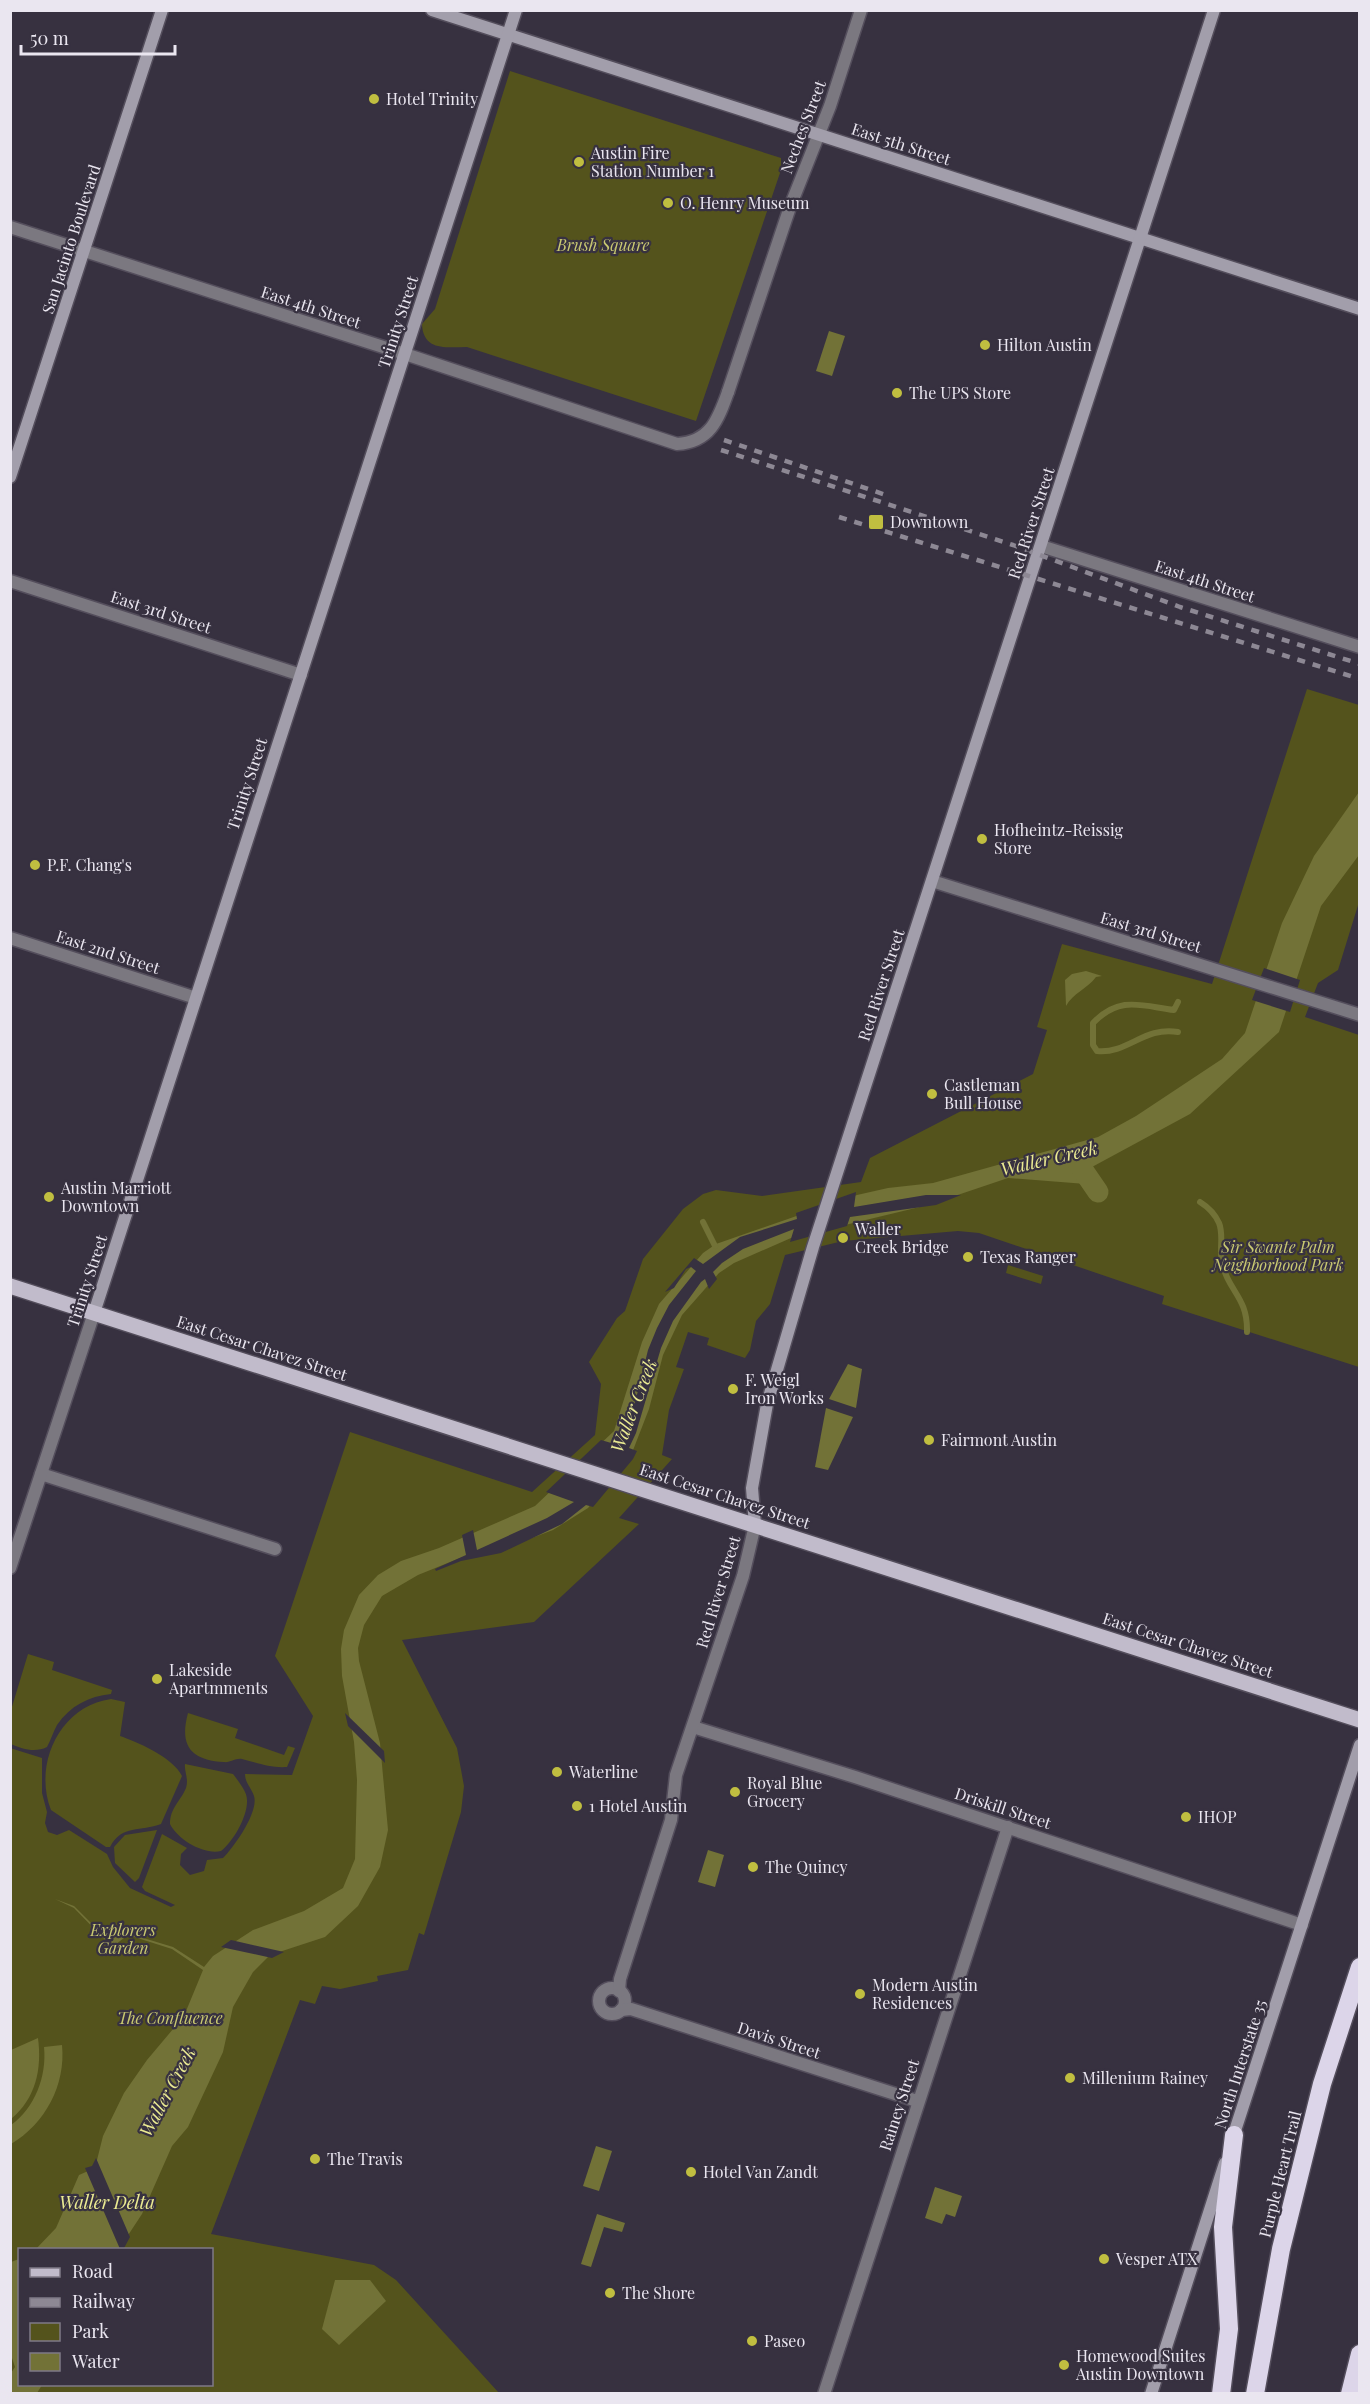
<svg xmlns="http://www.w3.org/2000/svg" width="1370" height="2404" font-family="'Playfair Display',serif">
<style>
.green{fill:#54531c;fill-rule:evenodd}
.water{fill:#727237}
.pier{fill:#373140}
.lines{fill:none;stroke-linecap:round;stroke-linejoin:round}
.stream{stroke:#727237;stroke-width:6}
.canal{stroke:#727237;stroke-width:21}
.pedestrian-casing{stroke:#544e5c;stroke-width:15}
.minor-casing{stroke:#544e5c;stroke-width:15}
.secondary-casing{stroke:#544e5c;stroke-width:15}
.primary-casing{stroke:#544e5c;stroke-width:18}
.motorway-casing{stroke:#544e5c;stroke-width:21}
.pedestrian{stroke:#7b7880;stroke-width:12}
.minor{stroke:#7b7880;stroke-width:12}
.secondary{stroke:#a29eab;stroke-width:12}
.primary{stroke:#c1bbcb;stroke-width:15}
.motorway{stroke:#dcd5e9;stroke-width:18}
.rail{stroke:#8d8894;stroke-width:4.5;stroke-dasharray:8 8;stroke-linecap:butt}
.poi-dot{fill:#c0be40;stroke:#373140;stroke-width:2}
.labels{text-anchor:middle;stroke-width:4.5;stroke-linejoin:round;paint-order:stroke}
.poi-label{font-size:16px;fill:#eae6f0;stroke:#373140;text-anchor:start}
.street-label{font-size:16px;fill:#eae6f0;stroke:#373140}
.park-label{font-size:16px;font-style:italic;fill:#c9c971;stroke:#373140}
.water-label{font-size:18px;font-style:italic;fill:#ebeb92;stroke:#373140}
</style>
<rect width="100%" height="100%" fill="#373140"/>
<!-- green -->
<g class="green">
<path d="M510 71 781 158V170L696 421 467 347C448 347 423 352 422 324L435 309Z"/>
<path d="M1307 689 1359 705V902L1338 970 1318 983 1305 1017 1359 1035V1367L1162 1304 1164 1296 979 1233 958 1231 843 1241 785 1255 770 1304 756 1321 750 1350 745 1358 707 1345 709 1338 688 1332 676 1367 684 1369 669 1410 662 1455 672 1459 619 1518 639 1524 534 1622 402 1640 457 1748 464 1786 461 1812 424 1935 419 1933 408 1970 377 1976 378 1981 340 1989 322 1986 315 2004 300 2000 211 2234 374 2265 396 2280 499 2393H11L10 1748 42 1758V1793L47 1812 45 1823 48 1832 57 1835 69 1830 107 1854 113 1867 130 1888 171 1907 175 1905 145 1891 142 1887 162 1834 187 1848 181 1854 180 1865 190 1875 204 1871 207 1860 223 1858C234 1847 259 1812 254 1796 251 1787 245 1783 245 1774L292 1775 313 1716 275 1656 350 1432 532 1492 595 1435 601 1384 589 1362 617 1318 625 1311 643 1259 683 1209 703 1194 716 1190 762 1196 861 1182 870 1158 1033 1074 1047 1030 1037 1027 1062 944 1212 984ZM20 2250H212V2384H20Z"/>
<polygon points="1008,1265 1043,1276 1041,1284 1006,1273"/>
<path d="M28 1654 54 1662 52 1670 112 1690 111 1694C89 1696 70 1706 57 1725 53 1732 51 1740 47 1747 35 1753 22 1749 11 1744V1710Z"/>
<path d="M111 1699 125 1702 120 1736C135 1741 173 1757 182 1776L161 1824C141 1832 122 1824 110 1847H106L51 1810C33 1764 60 1706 111 1699Z"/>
<path d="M188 1713 238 1729 235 1738 284 1755 288 1746 295 1748 287 1767C270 1768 258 1763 242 1759 235 1758 230 1763 224 1762 191 1760 179 1746 188 1713Z"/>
<path d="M185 1764 233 1774C238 1781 247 1791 247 1800 248 1816 233 1842 221 1851 204 1855 178 1840 170 1824 170 1808 180 1802 186 1788 189 1779 184 1771 185 1764Z"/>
<polygon points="157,1830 139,1878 135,1882 115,1863 114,1847 125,1835"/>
</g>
<!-- water -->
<g class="water">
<polygon points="829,331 845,336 832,376 816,371"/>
<polygon points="1359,792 1359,855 1321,906 1279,1032 1190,1114 1092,1167 1093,1177 1086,1184 1008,1178 928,1205 791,1238 734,1263 719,1273 682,1315 663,1355 649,1409 630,1458 588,1508 553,1530 503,1549 460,1558 418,1575 382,1596 364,1625 358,1648 359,1661 380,1743 388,1830 380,1867 358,1906 325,1937 270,1955 253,1972 233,2007 223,2052 188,2127 172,2146 142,2214 119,2249 35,2250 56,2228 79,2175 95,2168 103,2136 124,2093 147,2060 184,2016 203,1970 172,1949 128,1935 112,1947 74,1908 55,1899 74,1906 97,1929 127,1933 173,1947 204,1967 213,1956 253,1930 304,1911 343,1888 355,1859 357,1780 354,1742 342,1676 341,1649 344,1630 359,1595 378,1575 401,1561 439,1548 535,1506 614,1431 642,1342 659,1304 703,1253 716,1244 857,1195 888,1188 933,1183 1098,1137 1136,1116 1222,1059 1245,1033 1282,923 1314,856"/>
<path d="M1086 971 1102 976 1096 977C1087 989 1073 993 1066 1006L1065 980 1072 974Z"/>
<polygon points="848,1364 862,1369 856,1408 829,1399"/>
<polygon points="826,1408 853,1417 828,1470 815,1467"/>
<polygon points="708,1850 724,1855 715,1887 698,1882"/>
<path d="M38 2038C42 2069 36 2098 11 2119V2050Z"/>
<path d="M62 2045C66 2085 45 2124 11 2144V2125C35 2108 47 2076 44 2047Z"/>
<polygon points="596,2146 612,2151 599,2191 583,2186"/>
<polygon points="935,2187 962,2196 955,2217 946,2214 942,2224 925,2218"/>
<polygon points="597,2214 625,2223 622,2232 604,2227 591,2267 581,2264"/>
<polygon points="19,2259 20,2384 42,2385 37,2393 11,2393 11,2373 15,2367 10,2352 11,2262"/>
<polygon points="335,2280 370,2280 386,2301 339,2345 322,2329"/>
</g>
<!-- pier -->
<g class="pier">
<polygon points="1264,968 1300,980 1290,1012 1252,1000"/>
<polygon points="856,1192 854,1207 926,1195 961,1195 936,1205 850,1217 847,1226 790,1242 794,1229 743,1249 722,1263 713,1272 717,1279 709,1289 705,1279 701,1282 673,1321 661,1348 636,1433 629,1448 637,1451 633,1459 593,1507 586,1505 562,1524 501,1553 461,1561 436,1571 435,1569 466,1555 462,1535 473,1530 477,1550 547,1518 574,1502 546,1492 601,1440 618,1445 633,1411 648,1350 657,1328 669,1305 696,1271 691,1267 686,1269 674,1288 665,1292 694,1258 703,1264 740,1237 797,1219 796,1213"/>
<polygon points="345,1713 384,1751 385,1763 348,1726"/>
<polygon points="231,1940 284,1952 272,1958 221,1947"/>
<polygon points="96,2158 130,2237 123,2250 120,2249 85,2168 92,2166"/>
</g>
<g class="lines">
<!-- stream -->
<g class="stream">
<path d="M1178 1032C1144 1026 1128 1054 1097 1051L1093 1045V1023C1120 995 1142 1006 1174 1010L1178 1002"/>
<path d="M1200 1202C1208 1207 1215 1214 1219 1223 1224 1235 1219 1249 1222 1261 1227 1291 1248 1296 1247 1332"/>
<polyline points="703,1222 715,1246"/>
</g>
<!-- canal -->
<polyline class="canal" points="1074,1157 1098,1192"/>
<!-- pedestrian casing -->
<g class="pedestrian-casing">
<path id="pedestrian" d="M405 354 677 444C710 442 718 420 728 392"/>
</g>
<!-- minor casing -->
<g class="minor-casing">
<g id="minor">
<polyline points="10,227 405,354"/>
<polyline points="728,392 790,207 830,106 861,10"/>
<polyline points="1041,546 1360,647"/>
<polyline points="10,581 301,675"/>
<polyline points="932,881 1360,1015"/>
<polyline points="10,938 196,998"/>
<polyline points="41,1474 275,1549"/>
<polyline points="10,1568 94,1313"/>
<polyline points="693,1727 855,1777 1302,1925"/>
<circle cx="612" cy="2001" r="13"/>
<polyline points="619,1991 620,1979 671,1820 676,1775 743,1576 755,1525"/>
<polyline points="621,2010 631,2009 917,2101"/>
<polyline points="824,2394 1008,1827"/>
</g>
</g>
<!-- secondary casing -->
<g class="secondary-casing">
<g id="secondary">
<polyline points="432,10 1360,309"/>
<polyline points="10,477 162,10"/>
<polyline points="94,1313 516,10"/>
<polyline points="755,1525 752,1488 767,1404 813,1247 1214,10"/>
<polyline points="1232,2140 1360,1745"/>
<polyline points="1151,2394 1225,2163"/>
</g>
</g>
<!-- primary casing -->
<g class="primary-casing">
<polyline id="primary" points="10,1286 1360,1720"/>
</g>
<!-- motorway casing -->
<g class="motorway-casing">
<g id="motorway">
<polyline points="1221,2394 1229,2329 1223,2227 1234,2135"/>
<polyline points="1255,2394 1281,2249 1322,2084 1360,1967"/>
<polyline points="1350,2394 1360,2354"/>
</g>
</g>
<!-- pedestrian -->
<use href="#pedestrian" class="pedestrian"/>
<!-- minor -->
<use href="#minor" class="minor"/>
<!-- secondary -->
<use href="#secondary" class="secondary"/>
<!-- primary -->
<use href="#primary" class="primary"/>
<!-- motorway -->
<use href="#motorway" class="motorway"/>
<!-- rail -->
<g class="rail">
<polyline points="724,440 886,495"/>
<polyline points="721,450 1013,545 1180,607 1360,664"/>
<polyline points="839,517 1360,679"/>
</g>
</g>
<!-- markers -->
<g class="poi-dot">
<circle cx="374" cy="99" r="6"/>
<circle cx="579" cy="162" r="6"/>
<circle cx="668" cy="203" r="6"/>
<circle cx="985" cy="345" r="6"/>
<circle cx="897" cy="393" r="6"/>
<rect x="868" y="514" width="16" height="16" rx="3"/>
<circle cx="982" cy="839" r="6"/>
<circle cx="35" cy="865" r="6"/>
<circle cx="932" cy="1094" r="6"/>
<circle cx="49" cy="1197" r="6"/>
<circle cx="843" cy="1238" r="6"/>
<circle cx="968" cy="1257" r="6"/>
<circle cx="733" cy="1389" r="6"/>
<circle cx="929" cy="1440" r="6"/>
<circle cx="157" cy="1679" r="6"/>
<circle cx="557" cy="1772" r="6"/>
<circle cx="735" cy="1792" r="6"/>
<circle cx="577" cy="1806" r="6"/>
<circle cx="1186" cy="1817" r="6"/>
<circle cx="753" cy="1867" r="6"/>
<circle cx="860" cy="1994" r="6"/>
<circle cx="1070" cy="2078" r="6"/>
<circle cx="315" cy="2159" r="6"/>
<circle cx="691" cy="2172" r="6"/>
<circle cx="1104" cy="2259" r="6"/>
<circle cx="610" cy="2293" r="6"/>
<circle cx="752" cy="2341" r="6"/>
<circle cx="1064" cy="2365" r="6"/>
</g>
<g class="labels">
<!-- poi labels -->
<g class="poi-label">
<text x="386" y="105">Hotel Trinity</text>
<text x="591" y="159">Austin Fire<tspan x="591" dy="18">Station Number 1</tspan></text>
<text x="680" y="209">O. Henry Museum</text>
<text x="997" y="351">Hilton Austin</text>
<text x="909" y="399">The UPS Store</text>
<text x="890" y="528">Downtown</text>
<text x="994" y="836">Hofheintz-Reissig<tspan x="994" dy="18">Store</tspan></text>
<text x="47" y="871">P.F. Chang's</text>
<text x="944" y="1091">Castleman<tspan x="944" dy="18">Bull House</tspan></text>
<text x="61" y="1194">Austin Marriott<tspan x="61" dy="18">Downtown</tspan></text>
<text x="855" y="1235">Waller<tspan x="855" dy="18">Creek Bridge</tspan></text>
<text x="980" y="1263">Texas Ranger</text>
<text x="745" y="1386">F. Weigl<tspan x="745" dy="18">Iron Works</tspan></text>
<text x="941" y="1446">Fairmont Austin</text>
<text x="169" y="1676">Lakeside<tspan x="169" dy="18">Apartmments</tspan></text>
<text x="569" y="1778">Waterline</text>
<text x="747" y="1789">Royal Blue<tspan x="747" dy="18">Grocery</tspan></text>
<text x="589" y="1812">1 Hotel Austin</text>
<text x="1198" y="1823">IHOP</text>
<text x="765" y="1873">The Quincy</text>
<text x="872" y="1991">Modern Austin<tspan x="872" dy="18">Residences</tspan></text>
<text x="1082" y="2084">Millenium Rainey</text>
<text x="327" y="2165">The Travis</text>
<text x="703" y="2178">Hotel Van Zandt</text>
<text x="1116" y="2265">Vesper ATX</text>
<text x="622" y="2299">The Shore</text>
<text x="764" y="2347">Paseo</text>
<text x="1076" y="2362">Homewood Suites<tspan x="1076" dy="18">Austin Downtown</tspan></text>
</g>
<!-- street labels -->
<g class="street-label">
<text transform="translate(803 127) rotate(-69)" y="6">Neches Street</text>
<text transform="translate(901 144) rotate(18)" y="6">East 5th Street</text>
<text transform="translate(71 239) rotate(-72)" y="6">San Jacinto Boulevard</text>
<text transform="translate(311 307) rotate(18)" y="6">East 4th Street</text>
<text transform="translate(398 322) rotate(-72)" y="6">Trinity Street</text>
<text transform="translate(1031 523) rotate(-72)" y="6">Red River Street</text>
<text transform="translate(1205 581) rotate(18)" y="6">East 4th Street</text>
<text transform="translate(161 612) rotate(18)" y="6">East 3rd Street</text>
<text transform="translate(247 784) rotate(-72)" y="6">Trinity Street</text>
<text transform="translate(1151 932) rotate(17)" y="6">East 3rd Street</text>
<text transform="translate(108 952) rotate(18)" y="6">East 2nd Street</text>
<text transform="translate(881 985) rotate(-72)" y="6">Red River Street</text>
<text transform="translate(87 1281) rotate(-72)" y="6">Trinity Street</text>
<text transform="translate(262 1348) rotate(18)" y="6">East Cesar Chavez Street</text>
<text transform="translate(725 1496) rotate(18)" y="6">East Cesar Chavez Street</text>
<text transform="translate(718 1592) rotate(-73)" y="6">Red River Street</text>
<text transform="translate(1188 1645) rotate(18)" y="6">East Cesar Chavez Street</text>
<text transform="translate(1003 1808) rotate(18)" y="6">Driskill Street</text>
<text transform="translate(779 2040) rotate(18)" y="6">Davis Street</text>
<text transform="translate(1240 2064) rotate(-72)" y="6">North Interstate 35</text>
<text transform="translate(899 2105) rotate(-72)" y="6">Rainey Street</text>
<text transform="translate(1280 2174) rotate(-76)" y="6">Purple Heart Trail</text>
</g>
<!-- park labels -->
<g class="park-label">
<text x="603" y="251">Brush Square</text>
<text x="1278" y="1253">Sir Swante Palm<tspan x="1278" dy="18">Neighborhood Park</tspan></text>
<text x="123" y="1936">Explorers<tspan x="123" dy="18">Garden</tspan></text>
<text x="170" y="2024">The Confluence</text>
</g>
<!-- water labels -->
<g class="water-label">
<text transform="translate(1049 1159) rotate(-13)" y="6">Waller Creek</text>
<text transform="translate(634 1406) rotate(-69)" y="6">Waller Creek</text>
<text transform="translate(168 2092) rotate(-62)" y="6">Waller Creek</text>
<text x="107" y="2209">Waller Delta</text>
</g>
</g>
<!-- border -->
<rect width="1370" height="2404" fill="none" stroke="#eae6f0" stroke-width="24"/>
<!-- legend -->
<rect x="18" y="2248" width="195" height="138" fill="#373140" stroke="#7f7986" stroke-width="1.5"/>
<rect x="30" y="2268" width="30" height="9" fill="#c1bbcb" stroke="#7f7986" stroke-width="1.5"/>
<text x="72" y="2278" font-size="18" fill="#eae6f0">Road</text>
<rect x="30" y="2298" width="30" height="9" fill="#8d8894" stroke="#7f7986" stroke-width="1.5"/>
<text x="72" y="2308" font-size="18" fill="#eae6f0">Railway</text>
<rect x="30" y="2323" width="30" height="18" fill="#54531c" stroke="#7f7986" stroke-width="1.5"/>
<text x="72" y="2338" font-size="18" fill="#eae6f0">Park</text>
<rect x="30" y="2353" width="30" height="18" fill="#727237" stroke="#7f7986" stroke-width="1.5"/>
<text x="72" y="2368" font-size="18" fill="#eae6f0">Water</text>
<!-- scale -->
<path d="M21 45v9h154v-9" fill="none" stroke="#eae6f0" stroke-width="3"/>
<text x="30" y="45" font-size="18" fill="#eae6f0" stroke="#373140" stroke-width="4.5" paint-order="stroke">50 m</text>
</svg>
